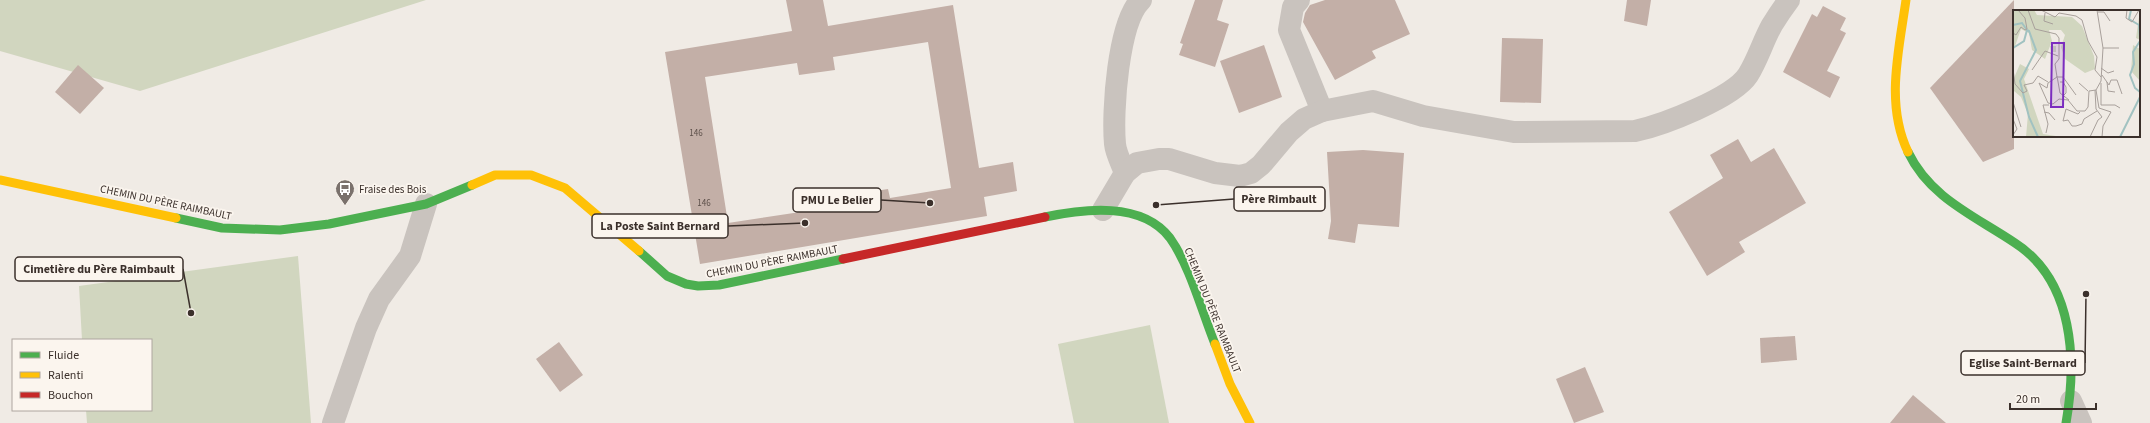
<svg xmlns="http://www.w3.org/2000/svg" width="2150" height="423" font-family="'Source Sans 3',sans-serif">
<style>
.green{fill:#d1d6bf}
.building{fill:#c3afa7;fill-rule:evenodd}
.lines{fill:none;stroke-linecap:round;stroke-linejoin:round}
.street{stroke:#c9c3be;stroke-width:22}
.fast{stroke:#4caf50;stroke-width:9}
.slow{stroke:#ffc107;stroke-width:9}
.jam{stroke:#c62828;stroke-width:9}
.labels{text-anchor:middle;stroke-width:3.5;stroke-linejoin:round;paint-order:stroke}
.number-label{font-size:9px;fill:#5d504a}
.poi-label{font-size:11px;fill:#3b302b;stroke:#fbf5ee;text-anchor:start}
.street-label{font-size:11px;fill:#3b302b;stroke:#fbf5ee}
.inset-river{fill:none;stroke:#a1c2c1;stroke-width:2}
.inset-road{fill:none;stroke:#a8a09b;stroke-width:1}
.view{fill:#7b2cbf;fill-opacity:0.15;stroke:#7b2cbf;stroke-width:2}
.inset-edge{fill:none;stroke:#3b302b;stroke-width:2}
.leader{fill:none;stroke:#3b302b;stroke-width:1.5}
.callout-dot{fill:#3b302b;stroke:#fbf5ee;stroke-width:1.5}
.callout{fill:#fbf5ee;stroke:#3b302b;stroke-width:1.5}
.callout-label{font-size:12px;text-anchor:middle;font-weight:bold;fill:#3b302b}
</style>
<rect width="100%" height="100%" fill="#f0ebe5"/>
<!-- green -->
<g class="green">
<polygon points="0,0 426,0 140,91 0,51"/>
<polygon points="298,256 311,423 87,423 86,410 151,410 151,340 82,340 79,286"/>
<polygon points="1150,325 1169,423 1074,423 1058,344"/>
</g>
<!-- building -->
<g class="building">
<path d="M786 0H823L828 26 953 5 979 168 1013 162 1017 191 984 197 987 216 700 264 665 52 792 31ZM928 42 951 188 890 198 888 189 824 199 827 208 728 223 705 77 797 63 799 75 835 70 833 57Z"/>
<polygon points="1195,0 1223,0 1217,20 1229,24 1215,67 1179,55 1183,44 1180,43"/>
<polygon points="1325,0 1395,0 1410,34 1372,51 1376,58 1335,80 1303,22 1305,13 1310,5"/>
<polygon points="1627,0 1651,0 1647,26 1624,21"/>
<polygon points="2014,0 2014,149 1983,162 1930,88"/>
<polygon points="1823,6 1846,18 1840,30 1846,33 1827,71 1840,77 1830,98 1783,72 1812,14 1817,17"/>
<polygon points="1502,38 1543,39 1541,103 1500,102"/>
<polygon points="1264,45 1282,97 1239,113 1220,61"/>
<polygon points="78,65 104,88 80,114 55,92"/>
<polygon points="1738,139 1751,162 1774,148 1806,203 1739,242 1745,252 1707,276 1669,212 1723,178 1710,155"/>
<polygon points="1363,150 1404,153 1399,227 1358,224 1355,243 1328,239 1331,221 1327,152"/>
<polygon points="1795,336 1797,360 1761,363 1760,338"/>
<polygon points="559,342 583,375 560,392 536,359"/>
<polygon points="1585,367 1604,412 1574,423 1556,379"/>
<polygon points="1913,395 1946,423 1890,423"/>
</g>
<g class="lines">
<!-- street -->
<g class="street">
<polyline points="1299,0 1293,7 1289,30 1322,111"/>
<path d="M1125 173C1122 164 1116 154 1115 144 1112 112 1118 22 1141 0"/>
<path d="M1103 210 1125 173 1137 163 1159 159H1169L1215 173 1240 176 1251 173 1261 165 1289 132 1304 119 1322 111 1373 101 1423 116 1514 132 1635 131C1663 125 1733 98 1748 75 1758 59 1763 41 1772 25 1777 17 1783 8 1789 0"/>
<polyline points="2071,401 2081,423"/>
<polyline points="333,423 366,328 379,299 410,256 426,204"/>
</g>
<!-- fast -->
<g class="fast">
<path d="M1908 152C1930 198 1975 216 2015 243 2074 281 2077 361 2066 423"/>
<path d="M1045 217C1083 209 1142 201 1170 238 1190 266 1202 312 1215 344"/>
<polyline points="176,218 222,228 280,230 329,224 426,204 472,185"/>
<polyline points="639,251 667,276 686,284 698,286 719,285 843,259"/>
</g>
<!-- slow -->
<g class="slow">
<path d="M1906 0C1899 50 1885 104 1908 152"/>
<polyline points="0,180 176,218"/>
<polyline points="472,185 495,175 531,175 565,188 639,251"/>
<polyline points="1215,344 1230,384 1250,423"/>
</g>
<!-- jam -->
<polyline class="jam" points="843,259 1045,217"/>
</g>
<!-- icons -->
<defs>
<g id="bus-pin" transform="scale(1)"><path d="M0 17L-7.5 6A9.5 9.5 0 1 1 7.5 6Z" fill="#7a716c" stroke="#fbf5ee"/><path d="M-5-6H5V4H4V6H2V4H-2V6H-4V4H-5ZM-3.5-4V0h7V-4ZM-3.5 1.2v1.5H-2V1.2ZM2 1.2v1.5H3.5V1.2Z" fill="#fff"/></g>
</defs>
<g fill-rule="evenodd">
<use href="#bus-pin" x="345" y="189"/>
</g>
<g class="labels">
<!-- number labels -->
<g class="number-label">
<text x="696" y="136">146</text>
<text x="704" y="206">146</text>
</g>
<!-- poi labels -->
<g class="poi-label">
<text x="359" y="193">Fraise des Bois</text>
</g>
<!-- street labels -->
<g class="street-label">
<text transform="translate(166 202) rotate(12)" y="4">CHEMIN DU PÈRE RAIMBAULT</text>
<text transform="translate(772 261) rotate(-11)" y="4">CHEMIN DU PÈRE RAIMBAULT</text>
<text transform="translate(1213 310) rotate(68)" y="4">CHEMIN DU PÈRE RAIMBAULT</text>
</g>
</g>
<!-- overview -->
<g transform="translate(2013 10)">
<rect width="127" height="127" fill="#f0ebe5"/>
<path d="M0 0H21L24 5 59 7 69 16 81 46 82 59 72 63 52 49 48 37 52 25 48 20H36L39 31 37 36H43V42H38L37 36 32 49 19 40 16 23 8 19 0 42ZM127 0V30L123 28ZM120 35 127 39V71L118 61ZM7 54 16 59 11 69 30 124 49 127H13L15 104 8 87 1 81V68Z" fill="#d1d6bf"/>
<path class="inset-river" d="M118 0 116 9 126 15 127 28M0 15 9 13 14 20M127 31 120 42 121 54 117 65 122 78 127 82M0 38 11 31 14 20 16 21 23 40 7 71 16 107 25 127M107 127 127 87"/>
<path class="inset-road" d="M15 0 22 19 43 24 46 28V49L42 54 44 67 35 73 34 78 26 73 35 93 40 94 46 89 55 90 64 101H72L75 97 76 81 83 80 86 98 98 102 90 116 89 127M28 0 42 7 46 3 63 6 69 10 75 31 84 47 82 60 88 67M114 0 113 8 119 12 126 0M85 2H91L97 11M32 3 31 11 40 14M0 23 3 25 8 17 12 20 14 19 12 8 5 0M90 38H106M88 58 95 63 101 61M0 59 2 74 10 83 14 81 11 75 20 73 25 66 35 72M19 60 32 41 45 46M89 65 96 75 98 70H104L109 84M44 66 47 83 56 90M45 67H50L63 85M47 72H50L53 77V83L50 86M94 72 95 81 102 82M66 73 75 81M88 73V95H102L107 98M83 80 88 71 90 38 84 0M0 92 8 117M31 102 36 103 42 110M67 102 65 104 53 99 50 111 55 110 59 116H63L69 114 71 109 84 101M0 109 4 119 0 125M33 123 35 114 30 95H36M77 127 85 110 89 107 83 99 82 80"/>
<path class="view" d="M39 33H51L50 97H38Z"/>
<rect width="127" height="127" class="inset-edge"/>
</g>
<!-- callouts -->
<path class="leader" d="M1156 205L1234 199M930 203L881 200M805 223L728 226M191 313L183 269M2086 294L2085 363"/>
<g class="callout-dot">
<circle cx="1156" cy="205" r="4"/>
<circle cx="930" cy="203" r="4"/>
<circle cx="805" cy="223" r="4"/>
<circle cx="191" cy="313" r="4"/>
<circle cx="2086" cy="294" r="4"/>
</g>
<g class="callout">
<rect x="1234" y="187" width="91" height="24" rx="4"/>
<rect x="793" y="188" width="88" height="24" rx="4"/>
<rect x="592" y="214" width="136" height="24" rx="4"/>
<rect x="15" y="257" width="168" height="24" rx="4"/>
<rect x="1961" y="351" width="124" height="24" rx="4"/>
</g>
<g class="callout-label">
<text x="1279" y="203">Père Rimbault</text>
<text x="837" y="204">PMU Le Belier</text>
<text x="660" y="230">La Poste Saint Bernard</text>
<text x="99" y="273">Cimetière du Père Raimbault</text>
<text x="2023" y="367">Eglise Saint-Bernard</text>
</g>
<!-- legend -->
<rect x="12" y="339" width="140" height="72" fill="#fbf5ee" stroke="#aea6a0"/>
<rect x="20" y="352" width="20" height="6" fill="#4caf50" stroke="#aea6a0"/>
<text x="48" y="359" font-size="12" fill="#3b302b">Fluide</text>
<rect x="20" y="372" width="20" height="6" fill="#ffc107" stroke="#aea6a0"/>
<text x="48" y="379" font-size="12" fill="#3b302b">Ralenti</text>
<rect x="20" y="392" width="20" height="6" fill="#c62828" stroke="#aea6a0"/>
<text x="48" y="399" font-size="12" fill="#3b302b">Bouchon</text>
<!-- scale -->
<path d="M2010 403v6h86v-6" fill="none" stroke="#3b302b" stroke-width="2"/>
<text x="2016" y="403" font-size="12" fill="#3b302b" stroke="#fbf5ee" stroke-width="3" paint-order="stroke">20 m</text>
</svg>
